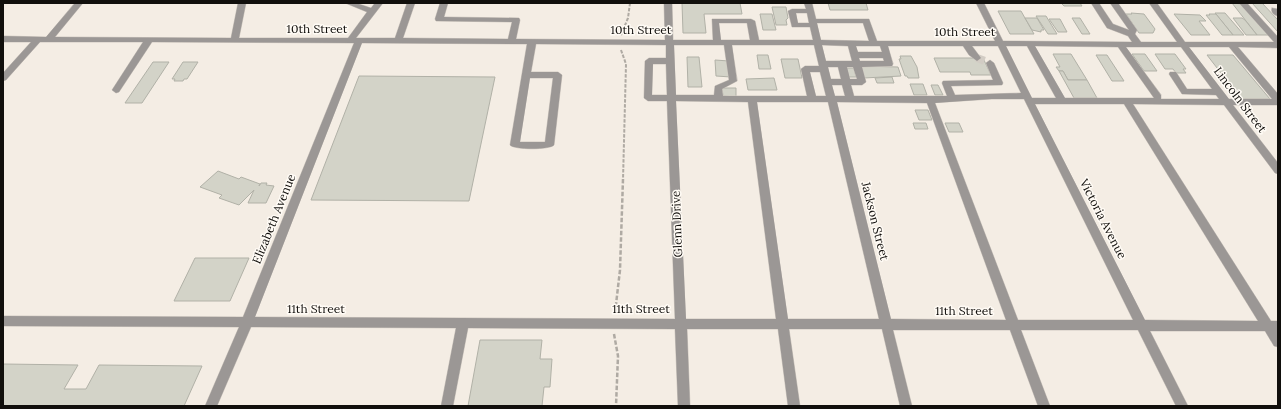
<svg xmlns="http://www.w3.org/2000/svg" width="1281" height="409" font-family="Lora,serif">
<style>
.building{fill:#d3d3c8;stroke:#b1b1a7}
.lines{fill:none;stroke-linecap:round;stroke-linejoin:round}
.minor-tunnel{stroke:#d2ccc4;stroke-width:8;stroke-dasharray:8 4.5;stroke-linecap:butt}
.minor-casing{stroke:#d0c9c1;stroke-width:1}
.path-far1{stroke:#afaaa3;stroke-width:2;stroke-dasharray:3.5 1.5;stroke-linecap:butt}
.path{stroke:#afaaa3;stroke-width:2.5;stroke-dasharray:4.5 2;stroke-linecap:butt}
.minor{fill:#9b9795;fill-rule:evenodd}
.labels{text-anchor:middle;stroke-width:3;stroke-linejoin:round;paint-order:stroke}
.street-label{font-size:12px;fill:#110f0c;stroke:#fffbf5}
</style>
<rect width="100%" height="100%" fill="#f4ede4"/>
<!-- building -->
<g class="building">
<polygon points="682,3 740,3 742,14 704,14 706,33 683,33"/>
<polygon points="828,3 866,3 868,10 830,10"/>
<polygon points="1061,3 1080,3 1082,6 1064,6"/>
<polygon points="1232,3 1242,4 1270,35 1257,35"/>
<polygon points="1252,3 1262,3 1278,20 1278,32"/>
<polygon points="772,7 786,7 788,18 786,20 787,25 776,25"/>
<polygon points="998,11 1021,11 1034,34 1010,34"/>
<polygon points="1131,13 1144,14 1155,29 1153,33 1139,33 1126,14 1132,14"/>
<polygon points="1215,13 1225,13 1244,35 1233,35"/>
<polygon points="760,14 772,14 776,30 763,30"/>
<polygon points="1174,14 1200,15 1206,21 1199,21 1210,35 1191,35"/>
<polygon points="1209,14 1216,14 1233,35 1222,35 1206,15 1210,15"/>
<polygon points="1036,16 1046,16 1057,34 1048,34"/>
<polygon points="1025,18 1037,18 1044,30 1041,30 1041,32 1032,30"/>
<polygon points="1072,18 1080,18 1090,34 1082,34"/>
<polygon points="1233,18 1242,18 1245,20 1257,35 1246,35"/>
<polygon points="1049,19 1060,19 1067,32 1058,32"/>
<polygon points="1053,54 1071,54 1087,80 1068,80 1063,71 1059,71 1056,67 1060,67"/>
<polygon points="1132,54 1145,54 1157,71 1144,71"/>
<polygon points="1155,54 1175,54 1186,69 1183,69 1186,73 1176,73 1173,69 1165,69"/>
<polygon points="757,55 768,55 771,69 759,69"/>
<polygon points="1096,55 1107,55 1124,81 1112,81"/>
<polygon points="1207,55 1233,55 1270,99 1241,99"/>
<polygon points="900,56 911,56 917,67 919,78 908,78 907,76 905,76 899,59 901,59"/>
<polygon points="687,57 699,57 702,87 688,87"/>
<polygon points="934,58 983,58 991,75 971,75 970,72 940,72"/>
<polygon points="781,59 798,59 802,78 785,78"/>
<polygon points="715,60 729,61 731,77 716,76"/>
<polygon points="153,62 169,62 142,103 125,103"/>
<polygon points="183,62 198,62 187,79 184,79 183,81 174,81 175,79 172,79"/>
<polygon points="861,66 898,67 901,76 864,78"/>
<polygon points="844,68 854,68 856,77 846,77"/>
<polygon points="1059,71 1063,71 1068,80 1087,80 1097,98 1074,98"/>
<polygon points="359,76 495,77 469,201 311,200"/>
<polygon points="892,77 894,83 877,83 875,78"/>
<polygon points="774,78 777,90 748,90 746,79"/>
<polygon points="910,84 923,84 927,95 914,95"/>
<polygon points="931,85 938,85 943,95 935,95"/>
<polygon points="722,88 736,88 736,97 723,96"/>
<polygon points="915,110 928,110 932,120 919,120"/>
<polygon points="913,123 926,123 928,129 915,129"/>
<polygon points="945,123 959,123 963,132 949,132"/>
<polygon points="218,171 239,179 241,177 260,184 259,186 261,183 267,183 266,185 274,186 266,203 248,203 254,190 239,205 219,198 222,195 200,187"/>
<polygon points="195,258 249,258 230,301 174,301"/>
<polygon points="480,340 542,340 540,359 552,359 550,387 544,387 542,406 468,406"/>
<polygon points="3,364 78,365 64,389 86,389 99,365 202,366 184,406 3,406"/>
</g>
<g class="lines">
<!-- minor-tunnel -->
<polyline class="minor-tunnel" points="977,58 985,61"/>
<!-- minor casing -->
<g class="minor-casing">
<g id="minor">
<path d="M75 3H83L55 37 231 38 238 3H246L239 38H348L367 12 345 3H356L371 8 375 3H383L356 38H395L407 3H415L403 38 508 39 512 22 436 21 435 19 440 3H448L444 17 519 18 520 20 516 39 665 40 664 3H672L673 40H713L712 19H751L755 21 759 40H813L810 27H792L788 11 792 9H806L804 3H812L816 19H869L877 41H995L976 3H984L1003 41 1132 42 1128 36 1107 28 1091 3H1099L1113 24 1129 30 1110 3H1118L1137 30 1135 34 1141 42H1177L1149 3H1157L1185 42H1274L1239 3H1247L1278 37V48L1238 47 1278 94V105H1233L1278 163V174L1275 173 1224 105 1133 104 1271 321H1278V347L1274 346 1265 331H1150L1188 406H1176L1138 330H1021L1050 406H1038L1010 330H893L912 406H900L882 329H789L800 406H788L778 329H687L690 406H678L675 329 468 328 453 406H441L456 328 251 327 217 406H205L239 327 3 326V316L243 317 354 43 152 42 119 92 116 93 112 90 143 42H40L6 80 3 81V73L31 42H3V36L46 37ZM796 13H807L809 23H798ZM719 23H747L750 40H721ZM817 23H863L869 41 821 40ZM362 43 527 44 510 145C514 150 550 150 554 145L562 75 558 72H531L536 44 666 45V58H649L645 61 644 98 648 101H667L675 319 255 317ZM674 45H724L729 80 715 86 714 95H676ZM732 45H814L819 66H805L801 69 807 96H723L722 89 737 81ZM822 45 848 46 852 61H826ZM856 46H880L882 52H858ZM888 46H963L969 55 977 61 981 58 972 46H998L1021 93 955 95 951 86 1002 85 1003 83 994 63 990 60 986 63 993 80 943 81 942 83 947 96H854L851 85H862L866 82 862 67 892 66 893 64ZM1006 46H1027L1056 98H1032ZM1035 46 1118 47 1154 98H1065ZM1126 47H1181L1212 89H1187L1176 72H1170L1169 74 1182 94 1216 95 1219 99H1161V95ZM1189 47H1229L1272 99H1229ZM859 58H883L884 61H860ZM653 64H666L667 95H652ZM828 67H838L841 79H831ZM847 67H853L857 79H850ZM810 72H820L826 96H816ZM530 78H553L545 142H520ZM832 85H842L845 96H835ZM992 99H1024L1133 320H1018L935 103ZM676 101 748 102 776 319H686ZM757 102H828L879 319H788ZM837 102 927 103 1006 320 891 319ZM1035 104H1124L1258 321 1145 320Z"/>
<path d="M1272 8 1278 9V16C1275 16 1270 12 1272 8Z"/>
</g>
</g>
<!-- path-far1 -->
<g class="path-far1">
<polyline points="621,35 628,18 630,3"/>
<polyline points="621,50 626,64 623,180"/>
</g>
<!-- path -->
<g class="path">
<polyline points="615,313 620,270 623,179"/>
<polyline points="614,334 618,356 616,406"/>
</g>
<!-- minor -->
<use href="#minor" class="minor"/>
</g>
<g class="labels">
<!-- street labels -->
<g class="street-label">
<text x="317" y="33">10th Street</text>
<text x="641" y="34">10th Street</text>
<text x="965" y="36">10th Street</text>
<text transform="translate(1240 100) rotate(53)" y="4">Lincoln Street</text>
<text transform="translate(274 219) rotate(-68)" y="4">Elizabeth Avenue</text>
<text transform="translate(1103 219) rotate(63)" y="4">Victoria Avenue</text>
<text transform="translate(875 221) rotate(76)" y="4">Jackson Street</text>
<text transform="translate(677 224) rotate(-92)" y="4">Glenn Drive</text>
<text x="316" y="313">11th Street</text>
<text x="641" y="313">11th Street</text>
<text x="964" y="315">11th Street</text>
</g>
</g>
<!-- border -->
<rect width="1281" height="409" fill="none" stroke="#110f0c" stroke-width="8"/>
</svg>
